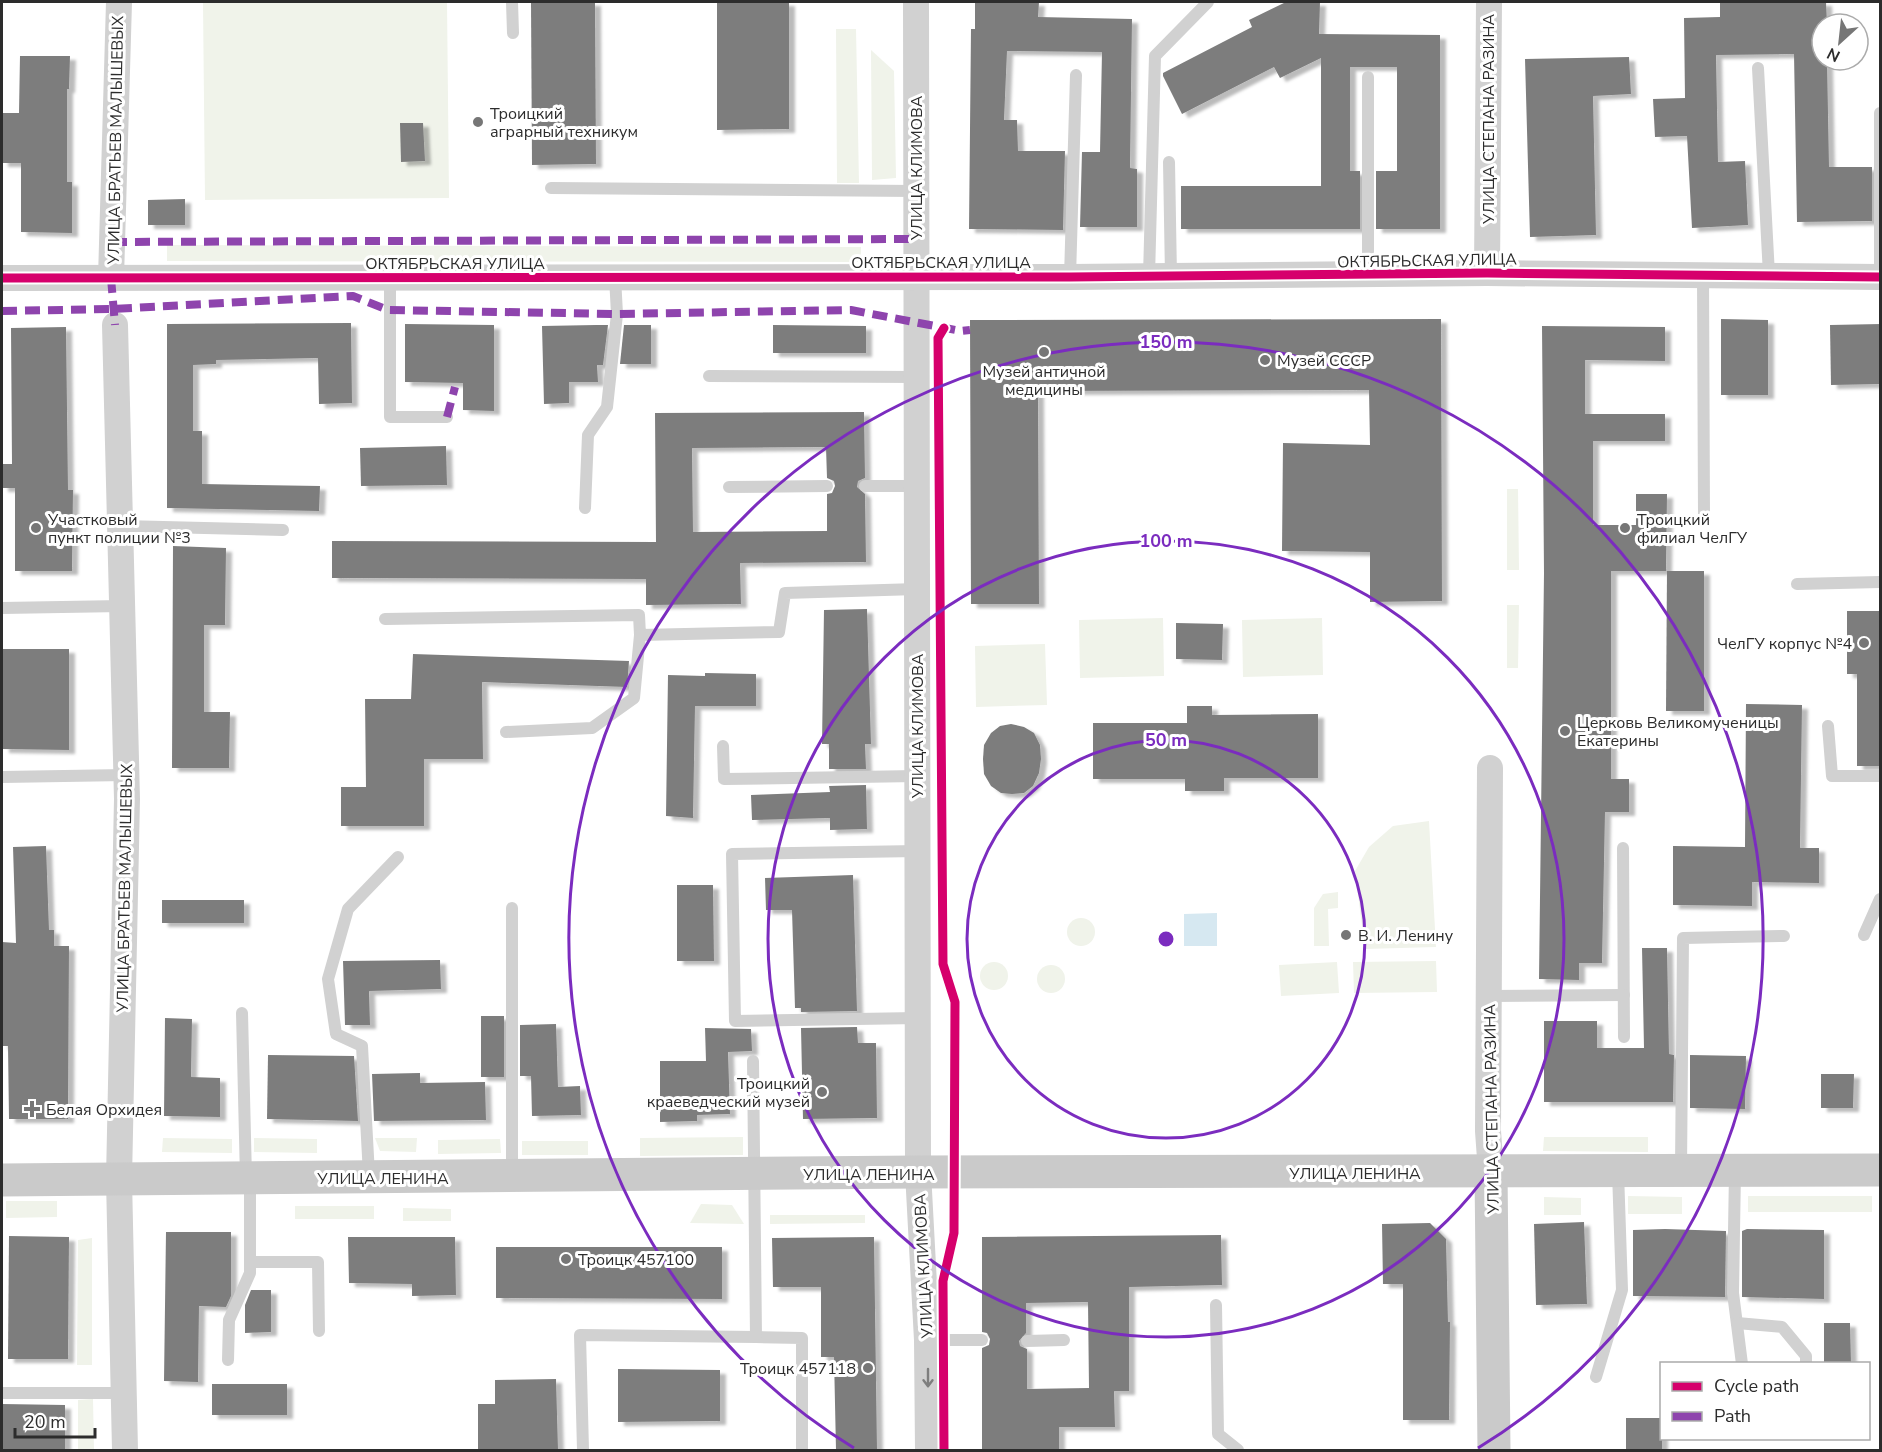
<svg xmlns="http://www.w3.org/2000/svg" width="1882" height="1452" font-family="'Nunito Sans',sans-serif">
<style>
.green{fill:#f0f3ea}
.water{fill:#d6e8f1}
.building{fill:#7d7d7d;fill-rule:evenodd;filter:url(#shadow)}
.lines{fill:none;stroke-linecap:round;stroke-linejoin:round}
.lane{stroke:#d1d1d1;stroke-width:12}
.street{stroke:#d1d1d1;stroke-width:26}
.secondary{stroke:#cacaca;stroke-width:33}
.quiet{stroke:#8e44ad;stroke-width:8;stroke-dasharray:15 8;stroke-linecap:butt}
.cycleway-casing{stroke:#fff;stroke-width:13}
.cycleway{stroke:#d6006c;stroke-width:9}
.oneway{stroke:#7e7e7e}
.ring{fill:none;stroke:#7b2cbf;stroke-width:3}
.poi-dot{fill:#767676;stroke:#fff;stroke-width:2}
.labels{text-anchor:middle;stroke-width:6;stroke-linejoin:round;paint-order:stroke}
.poi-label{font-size:16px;fill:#2c2c2c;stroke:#fff;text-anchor:start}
.street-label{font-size:16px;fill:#2c2c2c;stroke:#fff}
.centre{fill:#7b2cbf;stroke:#fff;stroke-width:3}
.ring-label{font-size:18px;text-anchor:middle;font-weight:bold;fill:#7b2cbf;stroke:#fff;stroke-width:6;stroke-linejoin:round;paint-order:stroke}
</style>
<defs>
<filter id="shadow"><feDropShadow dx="6" dy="4" stdDeviation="1.5" flood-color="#0004"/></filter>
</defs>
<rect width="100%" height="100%" fill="#fff"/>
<!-- green -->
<g class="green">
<polygon points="203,2 447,2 449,198 205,200"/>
<polygon points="836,29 856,29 859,183 837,183"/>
<polygon points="871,50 894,71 896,178 872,180"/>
<polygon points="167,245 861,247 861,262 167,261"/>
<polygon points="1507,489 1518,489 1519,570 1507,570"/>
<polygon points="1507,605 1519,605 1518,668 1507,668"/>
<polygon points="1163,618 1164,676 1080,678 1079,620"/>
<polygon points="1322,618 1323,675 1243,677 1242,620"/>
<polygon points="1045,644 1047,705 976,707 975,646"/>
<polygon points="1429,821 1436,947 1365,949 1355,871 1369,847 1393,826"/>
<polygon points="1338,892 1338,908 1328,909 1329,946 1314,946 1314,908 1323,894"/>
<circle cx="1081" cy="932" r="14"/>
<polygon points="1436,961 1437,992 1354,993 1353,962"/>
<circle cx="994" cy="976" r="14"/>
<polygon points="1337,962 1339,993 1281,996 1279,965"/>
<circle cx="1051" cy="979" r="14"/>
<polygon points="743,1137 743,1155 640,1156 640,1138"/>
<polygon points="1544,1137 1648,1137 1648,1152 1543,1151"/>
<polygon points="163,1138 232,1139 232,1153 162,1152"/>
<polygon points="254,1138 317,1139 317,1153 254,1152"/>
<polygon points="375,1138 417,1138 416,1152 380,1151"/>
<polygon points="500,1139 501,1153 438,1154 438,1140"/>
<rect x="522" y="1141" width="66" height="14"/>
<polygon points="1628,1196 1682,1197 1682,1214 1628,1214"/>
<rect x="1748" y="1196" width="124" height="16"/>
<polygon points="1544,1197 1581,1198 1581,1215 1544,1215"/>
<polygon points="6,1201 57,1201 57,1217 6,1218"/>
<polygon points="701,1204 732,1205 744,1224 690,1223"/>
<rect x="295" y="1206" width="79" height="13"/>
<polygon points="403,1208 451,1209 451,1221 403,1221"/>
<polygon points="770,1215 865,1215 865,1223 770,1224"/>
<polygon points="92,1238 92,1365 77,1365 78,1240"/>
<polygon points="93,1399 94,1450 78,1450 78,1400"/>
</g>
<!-- water -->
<polygon class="water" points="1217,913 1217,946 1184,946 1184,914"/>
<!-- building -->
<g class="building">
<polygon points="531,2 595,2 596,164 532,165"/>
<polygon points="717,2 789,2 789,129 717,130"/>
<polygon points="975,2 1039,2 1038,17 1132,19 1130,168 1137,169 1137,227 1080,227 1082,152 1100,152 1102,52 1007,51 1004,120 1017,120 1018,151 1065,151 1063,230 969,229 971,29 975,29"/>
<polygon points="1286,2 1320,2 1319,34 1440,35 1440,229 1376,229 1376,171 1397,171 1397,67 1350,67 1350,171 1360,171 1360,229 1181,229 1181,186 1321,186 1321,58 1280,78 1274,67 1182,114 1163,76 1163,73 1252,27 1249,20"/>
<polygon points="1720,2 1826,2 1827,24 1822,24 1822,60 1827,60 1829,167 1872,167 1872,221 1797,222 1794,54 1716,55 1718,162 1745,161 1748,225 1692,228 1687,136 1655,137 1653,99 1685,98 1684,18 1720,17"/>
<polygon points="20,56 70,56 69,89 67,89 67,182 72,182 72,233 21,232 21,163 2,163 2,113 19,113"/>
<polygon points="1629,57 1631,94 1593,96 1596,235 1530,237 1525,59"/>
<polygon points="400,123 423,123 425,161 401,162"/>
<polygon points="185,199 185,225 148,225 148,200"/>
<polygon points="1441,319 1442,601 1370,602 1370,552 1282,551 1283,443 1370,445 1369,390 1038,391 1039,604 971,604 970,320"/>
<polygon points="1721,319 1768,320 1768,395 1721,395"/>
<polygon points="351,323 352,403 319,404 318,358 216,360 216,364 193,365 193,431 202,431 202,484 320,486 319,511 167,508 167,324"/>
<polygon points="405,324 494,325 494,411 463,410 463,383 405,382"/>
<polygon points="1881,324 1881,384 1831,385 1830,325"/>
<polygon points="596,325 608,325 603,365 597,365 598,382 569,382 569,403 544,404 542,326"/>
<polygon points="624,325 651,325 651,364 620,364"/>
<polygon points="773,325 866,326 866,353 773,353"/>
<polygon points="1542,326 1665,327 1665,361 1585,360 1585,414 1665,414 1665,441 1593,441 1593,525 1636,525 1636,494 1667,494 1666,571 1611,571 1611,779 1629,779 1629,812 1605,812 1602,963 1579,963 1579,980 1539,979 1544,573"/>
<polygon points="66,327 68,490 73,490 72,571 15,571 15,488 2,488 2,464 12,464 11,328"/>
<path d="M864 412 865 478 858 481 857 487 865 494 866 562 740 563 741 604 646 605V579L332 578V541L656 542 655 413ZM826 447 827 478 834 481 835 486 832 493 827 494V531L693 532 692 448Z"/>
<polygon points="446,446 447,485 361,486 360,448"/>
<polygon points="173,546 226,548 225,625 204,625 204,712 230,712 229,768 172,768"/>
<polygon points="1667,571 1704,571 1704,711 1666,711"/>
<polygon points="867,609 871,744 865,744 866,769 829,769 829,744 822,744 824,610"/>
<polygon points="1847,611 1881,611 1881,766 1857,766 1857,674 1847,674"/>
<polygon points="1176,623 1223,624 1222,660 1176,659"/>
<polygon points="3,649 69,649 69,750 3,749"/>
<polygon points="413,654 629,661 627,687 482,682 483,759 424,759 424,826 341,826 341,787 366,787 365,699 411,699"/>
<polygon points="705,673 756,674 756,706 695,706 693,818 666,816 668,675 705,676"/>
<polygon points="1746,704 1802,705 1800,848 1819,848 1819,883 1752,882 1752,906 1673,905 1673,846 1745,847"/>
<polygon points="1187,706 1212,706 1212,715 1318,714 1318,778 1224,778 1224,791 1185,791 1185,779 1093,779 1093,723 1187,723"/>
<polygon points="1011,724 1024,727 1034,733 1040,745 1041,759 1039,773 1033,786 1024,793 1012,794 1001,793 991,786 984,774 983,759 984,745 991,733 1000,726"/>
<polygon points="866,785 867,829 830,830 830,818 752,820 751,795 830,792 829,786"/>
<polygon points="46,846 49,930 54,930 54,946 69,946 68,1119 9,1119 8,1046 2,1046 2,942 16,943 13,847"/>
<polygon points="853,875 857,1011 801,1012 801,1008 795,1008 792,910 766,910 765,878"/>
<polygon points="677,885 713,885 714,961 677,961"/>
<rect x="162" y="900" width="82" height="23"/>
<polygon points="1642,948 1667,948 1669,1054 1674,1055 1673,1102 1544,1102 1544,1021 1597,1021 1597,1048 1644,1048"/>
<polygon points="440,960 441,989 369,991 370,1025 345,1025 343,961"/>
<rect x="481" y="1016" width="23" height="61"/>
<polygon points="165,1018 192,1019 191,1077 220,1078 220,1117 164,1116"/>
<polygon points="556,1024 558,1087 580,1086 581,1115 532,1116 531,1076 520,1076 520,1025"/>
<polygon points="857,1027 858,1043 876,1043 877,1118 803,1119 801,1028"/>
<polygon points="705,1028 751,1029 752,1051 728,1052 730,1114 697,1115 697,1121 660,1122 660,1061 706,1061"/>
<polygon points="268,1055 354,1056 358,1121 267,1119"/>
<polygon points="1690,1055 1746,1056 1745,1109 1690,1108"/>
<polygon points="420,1073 420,1083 485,1082 486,1120 374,1121 372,1074"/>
<polygon points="1821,1074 1854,1074 1853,1108 1821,1108"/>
<polygon points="1584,1222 1587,1304 1536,1305 1534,1224"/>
<polygon points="1430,1223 1446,1239 1448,1322 1450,1322 1449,1420 1403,1420 1403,1284 1383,1284 1382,1224"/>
<polygon points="1665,1229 1726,1231 1725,1297 1633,1296 1633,1230"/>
<polygon points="1747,1229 1824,1230 1824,1299 1742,1297 1742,1231"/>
<polygon points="166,1232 231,1232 231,1296 226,1307 199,1306 198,1382 164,1381"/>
<path d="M1221 1235 1222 1285 1129 1287V1391H1114L1115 1427H1059V1450H982V1348L989 1345 990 1339 987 1333 982 1332V1237ZM1088 1302 1089 1388 1027 1389V1349L1020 1346 1019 1341 1026 1333V1303Z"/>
<polygon points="9,1236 69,1237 68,1359 8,1359"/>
<polygon points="348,1237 455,1237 456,1295 412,1296 412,1284 349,1283"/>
<polygon points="874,1237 877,1450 836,1450 834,1357 821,1357 821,1287 773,1287 772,1238"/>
<polygon points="496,1247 722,1247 722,1299 496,1298"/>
<polygon points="251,1290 271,1290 271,1332 245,1333 245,1305"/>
<polygon points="1824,1323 1850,1323 1851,1364 1824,1364"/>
<polygon points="618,1369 720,1370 720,1421 618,1422"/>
<polygon points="556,1379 558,1450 478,1450 478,1404 495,1404 495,1380"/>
<rect x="212" y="1384" width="75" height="31"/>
<polygon points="2,1404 65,1405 65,1450 2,1450"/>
<rect x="1626" y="1418" width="36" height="32"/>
</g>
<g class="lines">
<!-- lane -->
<g class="lane">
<polyline points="512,2 513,33"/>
<polyline points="1758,68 1769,275"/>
<polyline points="1880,113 1880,277"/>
<polyline points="1169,162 1171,276"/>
<polyline points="551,188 916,191"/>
<polyline points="1703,275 1704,517"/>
<polyline points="1149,276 1155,56 1208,2"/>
<polyline points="1368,276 1368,77"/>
<polyline points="1070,277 1076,75"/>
<polyline points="390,278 390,417 447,417"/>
<polyline points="709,376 917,377"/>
<polyline points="865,486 917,486"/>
<polyline points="729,487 827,486"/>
<polyline points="585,508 588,435 607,407 617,314 615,277"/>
<polyline points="122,526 283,530"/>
<polyline points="1797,584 1880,582"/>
<polyline points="2,608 122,606"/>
<polyline points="385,619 639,615 640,635 779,632 785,593 917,589"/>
<polyline points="1828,726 1832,776 1880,776"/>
<polyline points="506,732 592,728 634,698 640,635"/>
<polyline points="723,746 724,779 917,776"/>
<polyline points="2,777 126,775"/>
<polyline points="1623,848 1624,1037"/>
<polyline points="918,851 732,854 735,1021 918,1018"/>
<polyline points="1864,935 1880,899"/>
<polyline points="1489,996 1624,995"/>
<polyline points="242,1013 246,1178"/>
<polyline points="1681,1169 1683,938 1784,936"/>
<polyline points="1735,1171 1733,1293 1742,1364"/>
<polyline points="512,1173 512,908"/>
<polyline points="369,1175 362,1046 336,1034 328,979 348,909 398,857"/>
<polyline points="250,1262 318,1262 319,1331"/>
<polyline points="1216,1305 1218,1434 1238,1450"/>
<polyline points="1737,1323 1782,1327 1806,1356 1806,1364"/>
<polyline points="756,1337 802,1338 802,1450"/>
<polyline points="927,1340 982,1340"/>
<polyline points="1027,1341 1064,1340"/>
<polyline points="228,1360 229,1320 250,1273 250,1180"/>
<polyline points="1596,1377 1622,1290 1618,1172"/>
<polyline points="2,1393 124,1393"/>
<polyline points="583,1450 580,1335 756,1337 753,1061"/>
</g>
<!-- street -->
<g class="street">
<polyline points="916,2 918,1172 927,1340 928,1450"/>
<polyline points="1487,273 1489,2"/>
<polyline points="2,278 1070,277 1487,273 1880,277"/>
<polyline points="111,278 119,2"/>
<polyline points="115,325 127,799 119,1179 125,1450"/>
<polyline points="1490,768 1488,1131 1491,1172"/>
</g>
<!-- secondary -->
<g class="secondary">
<polyline points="1491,1172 1494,1450"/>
<polyline points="2,1180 918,1172 1880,1170"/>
</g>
<!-- quiet -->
<g class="quiet">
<polyline points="112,242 917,239"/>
<polyline points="111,278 115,325"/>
<polyline points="2,311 113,309 353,296 388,310 617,314 851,310 961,331 970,330"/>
<polyline points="447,417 455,387"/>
</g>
<!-- cycleway casing -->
<g class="cycleway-casing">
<g id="cycleway">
<polyline points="2,278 1070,277 1487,273 1880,277"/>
<polyline points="944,1450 943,1281 954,1233 955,1002 943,964 938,338 944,328"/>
</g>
</g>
<!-- cycleway -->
<use href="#cycleway" class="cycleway"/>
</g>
<!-- one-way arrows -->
<defs><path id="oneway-shaft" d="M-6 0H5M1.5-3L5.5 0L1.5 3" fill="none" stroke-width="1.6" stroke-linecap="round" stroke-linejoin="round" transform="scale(1.5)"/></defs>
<use class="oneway" href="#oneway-shaft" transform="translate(928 1378) rotate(90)"/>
<!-- distance rings -->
<g class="ring">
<circle cx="1166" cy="939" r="199"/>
<circle cx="1166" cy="939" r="398"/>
<path d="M854 1448A597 597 0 1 1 1478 1448"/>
</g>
<!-- markers -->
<g class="poi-dot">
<circle cx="478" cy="122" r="6"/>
<circle cx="1044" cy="352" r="6"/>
<circle cx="1265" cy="360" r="6"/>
<circle cx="36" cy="528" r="6"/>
<circle cx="1625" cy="528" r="6"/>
<circle cx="1864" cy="643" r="6"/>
<circle cx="1565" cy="731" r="6"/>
<circle cx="1346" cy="935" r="6"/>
<circle cx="822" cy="1092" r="6"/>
<path d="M29 1100h6v6h6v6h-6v6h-6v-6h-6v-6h6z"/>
<circle cx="566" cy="1259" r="6"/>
<circle cx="868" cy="1368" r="6"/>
</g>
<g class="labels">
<!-- poi labels -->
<g class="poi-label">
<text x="490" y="119">Троицкий<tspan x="490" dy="18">аграрный техникум</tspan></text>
<text x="1277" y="366">Музей СССР</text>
<text x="1044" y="377" text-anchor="middle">Музей античной<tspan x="1044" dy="18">медицины</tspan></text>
<text x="48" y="525">Участковый<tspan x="48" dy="18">пункт полиции №3</tspan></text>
<text x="1637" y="525">Троицкий<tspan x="1637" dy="18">филиал ЧелГУ</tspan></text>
<text x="1852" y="649" text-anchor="end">ЧелГУ корпус №4</text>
<text x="1577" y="728">Церковь Великомученицы<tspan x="1577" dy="18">Екатерины</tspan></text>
<text x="1358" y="941">В. И. Ленину</text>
<text x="810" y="1089" text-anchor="end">Троицкий<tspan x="810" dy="18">краеведческий музей</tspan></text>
<text x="46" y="1115">Белая Орхидея</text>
<text x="578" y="1265">Троицк 457100</text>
<text x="856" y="1374" text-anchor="end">Троицк 457118</text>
</g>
<!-- street labels -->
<g class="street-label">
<text transform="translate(1488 119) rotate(-90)" y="6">УЛИЦА СТЕПАНА РАЗИНА</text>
<text transform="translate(115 140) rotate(-89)" y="6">УЛИЦА БРАТЬЕВ МАЛЫШЕВЫХ</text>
<text transform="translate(916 168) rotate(-90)" y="6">УЛИЦА КЛИМОВА</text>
<text transform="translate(1427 260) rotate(-1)" y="6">ОКТЯБРЬСКАЯ УЛИЦА</text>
<text x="941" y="268">ОКТЯБРЬСКАЯ УЛИЦА</text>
<text x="455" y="269">ОКТЯБРЬСКАЯ УЛИЦА</text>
<text transform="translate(917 726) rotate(-90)" y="6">УЛИЦА КЛИМОВА</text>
<text transform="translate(124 888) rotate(-89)" y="6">УЛИЦА БРАТЬЕВ МАЛЫШЕВЫХ</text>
<text transform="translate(1491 1109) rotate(-91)" y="6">УЛИЦА СТЕПАНА РАЗИНА</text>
<text x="1355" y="1179">УЛИЦА ЛЕНИНА</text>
<text x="869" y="1180">УЛИЦА ЛЕНИНА</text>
<text x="383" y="1184">УЛИЦА ЛЕНИНА</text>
<text transform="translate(923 1266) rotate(-93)" y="6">УЛИЦА КЛИМОВА</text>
</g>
</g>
<circle cx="1166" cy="939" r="9" class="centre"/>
<g class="ring-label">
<text x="1166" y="348">150 m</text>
<text x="1166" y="547">100 m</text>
<text x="1166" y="746">50 m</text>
</g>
<!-- border -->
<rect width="1882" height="1452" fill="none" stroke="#2c2c2c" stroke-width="6"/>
<!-- legend -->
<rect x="1660" y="1362" width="210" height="78" fill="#ffffff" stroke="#ababab" stroke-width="1.5"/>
<rect x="1672" y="1382" width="30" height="9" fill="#d6006c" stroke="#ababab" stroke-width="1.5"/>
<text x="1714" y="1392" font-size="18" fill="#2c2c2c">Cycle path</text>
<rect x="1672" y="1412" width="30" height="9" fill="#8e44ad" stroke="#ababab" stroke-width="1.5"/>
<text x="1714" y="1422" font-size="18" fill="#2c2c2c">Path</text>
<!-- north arrow -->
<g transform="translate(1840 42) rotate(207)"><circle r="28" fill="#ffffff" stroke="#ababab" stroke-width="1.5"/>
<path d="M0-4.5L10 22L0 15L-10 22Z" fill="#767676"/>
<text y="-9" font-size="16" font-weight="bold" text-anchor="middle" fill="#2c2c2c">N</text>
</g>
<!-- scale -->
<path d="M15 1428v9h80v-9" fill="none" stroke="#2c2c2c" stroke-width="3"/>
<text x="24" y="1428" font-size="18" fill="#2c2c2c" stroke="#ffffff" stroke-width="4.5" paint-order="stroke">20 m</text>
</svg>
